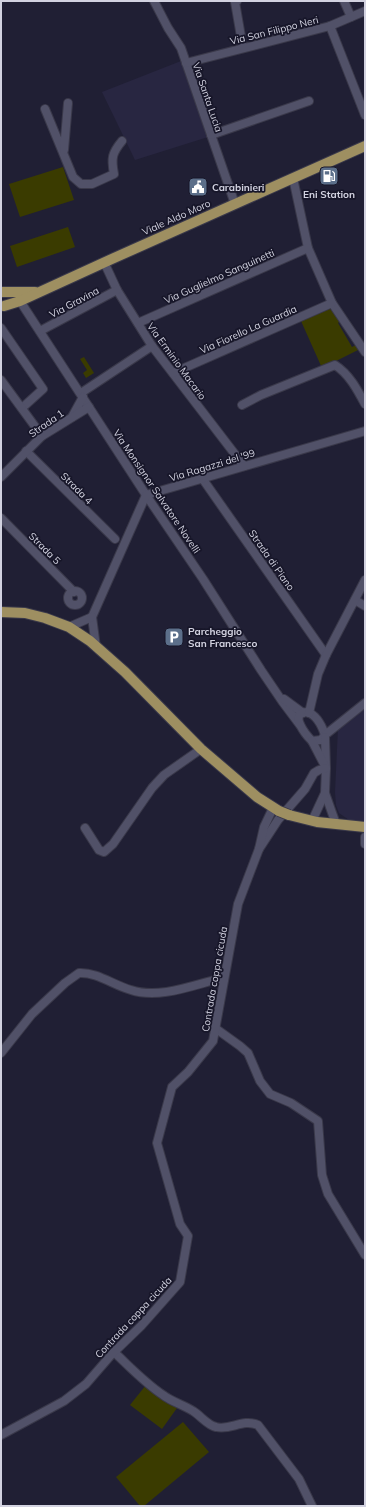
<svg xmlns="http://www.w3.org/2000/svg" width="366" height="1507" font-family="Mulish,sans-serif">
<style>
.built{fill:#282641}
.green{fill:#3a3b00}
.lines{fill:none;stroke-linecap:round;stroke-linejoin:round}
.minor-casing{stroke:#3a394a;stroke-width:10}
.major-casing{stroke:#3a394a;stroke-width:12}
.minor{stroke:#515168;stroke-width:8}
.major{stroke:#9e8f61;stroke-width:10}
.major-bridge-casing{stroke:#3a394a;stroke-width:12;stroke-linecap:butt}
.major-bridge{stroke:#9e8f61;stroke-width:10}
.labels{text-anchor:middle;stroke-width:3.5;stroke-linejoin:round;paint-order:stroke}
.street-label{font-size:10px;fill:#d2d2e0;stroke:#171629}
.poi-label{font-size:10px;font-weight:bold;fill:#d2d2e0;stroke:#171629;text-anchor:start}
</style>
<rect width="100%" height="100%" fill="#201f34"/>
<!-- built -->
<g class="built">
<polygon points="181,61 208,137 135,160 102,92"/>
<polygon points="365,707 365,821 349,820 339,813 336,805 335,792 338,728"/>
</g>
<!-- green -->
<g class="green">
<polygon points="63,167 74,200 20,217 9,184"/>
<polygon points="68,227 75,247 17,267 10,246"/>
<path d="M326 309C334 308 337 314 341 320L338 323 352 347 358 344 360 349 322 368 301 321Z"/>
<polygon points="84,357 94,373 86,378 83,373 87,370 80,359"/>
<polygon points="146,1385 177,1408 162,1429 130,1405"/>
<polygon points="183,1422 209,1452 144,1506 140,1506 116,1477"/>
</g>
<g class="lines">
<!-- minor casing -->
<g class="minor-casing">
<g id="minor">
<polyline points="154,1 168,28 181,48 235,204"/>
<polyline points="237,1 235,2 243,48"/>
<polyline points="344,1 351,17"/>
<polyline points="330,26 365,115"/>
<polyline points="186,63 330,26 365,11"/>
<path d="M45 109 73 177 81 184H92L114 174C111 158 112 153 122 141"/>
<polyline points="211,135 309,101"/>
<polyline points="64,150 68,103"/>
<polyline points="293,178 308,248 332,303 365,352"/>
<polyline points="104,262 117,290 152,346 244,466"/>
<polyline points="20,301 146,495 203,579 261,670 282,701 300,725"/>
<polyline points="138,323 308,248"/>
<polyline points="1,328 43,389 22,408"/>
<polyline points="40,331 117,290"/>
<polyline points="173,373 332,303"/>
<polyline points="1,380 42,436"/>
<polyline points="81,393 152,346"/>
<path d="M242 405 261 395 335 365C349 374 357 389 365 404"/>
<polyline points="72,417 83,397"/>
<polyline points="26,451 115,539"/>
<polyline points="1,477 42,436 89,407"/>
<polyline points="202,478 326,655"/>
<polyline points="1,518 74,592"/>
<circle cx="75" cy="598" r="7"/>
<polyline points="355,600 365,606"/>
<polyline points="92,617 146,495 365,431"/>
<polyline points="92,617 96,647"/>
<polyline points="69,627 92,617"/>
<polyline points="284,699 303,713"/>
<path d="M307 712C317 715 322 726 325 735L321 740 312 741C306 735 288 713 307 712Z"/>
<polyline points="309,713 318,674 326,655 365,580"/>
<polyline points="325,735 365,703"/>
<polyline points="325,737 326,768 325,793 336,824"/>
<polyline points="312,741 324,764"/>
<polyline points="312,821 325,793"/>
<polyline points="85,828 99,850 104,852 113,844 152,788 164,775 201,749"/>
<polyline points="365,837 365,844"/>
<polyline points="259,849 278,820 305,789 314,773 319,770 326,768"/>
<polyline points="215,1028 240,1046 248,1053 260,1081 270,1094 291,1103 318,1121 322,1175 328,1194 365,1255"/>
<path d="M1 1053 32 1014 65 983 79 973C97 972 113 985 131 990 158 999 191 986 218 979H224"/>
<path d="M114 1352C130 1367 145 1383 163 1395 172 1402 184 1405 193 1411 201 1416 207 1425 216 1427 231 1431 242 1418 258 1425L299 1479 312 1506"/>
<polyline points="1,1435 64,1401 86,1384 112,1354 141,1326 180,1282 188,1236 180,1224 157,1143 172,1087 188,1072 213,1041 238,904 259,849 264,827 273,808"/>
</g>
</g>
<!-- major casing -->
<g class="major-casing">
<g id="major">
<polyline points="1,292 35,292"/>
<polyline points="4,306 20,301 114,258 365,146"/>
<polyline points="1,612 25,613 45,618 69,627 90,641 125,672 201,749 257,797 279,811"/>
<polyline points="289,815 317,822 365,827"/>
</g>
</g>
<!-- minor -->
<use href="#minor" class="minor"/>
<!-- major -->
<use href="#major" class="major"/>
<!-- major-bridge casing -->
<g class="major-bridge-casing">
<polyline id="major-bridge" points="279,811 289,815"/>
</g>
<!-- major-bridge -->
<use href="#major-bridge" class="major-bridge"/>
</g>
<!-- icons -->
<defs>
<g id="fuel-square" transform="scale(1)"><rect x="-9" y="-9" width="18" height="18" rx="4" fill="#5c6f8a" stroke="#171629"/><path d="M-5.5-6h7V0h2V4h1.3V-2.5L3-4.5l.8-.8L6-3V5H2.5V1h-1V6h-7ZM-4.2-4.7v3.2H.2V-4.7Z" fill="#fff"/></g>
<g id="civic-square" transform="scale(1)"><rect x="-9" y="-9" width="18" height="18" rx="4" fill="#5c6f8a" stroke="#171629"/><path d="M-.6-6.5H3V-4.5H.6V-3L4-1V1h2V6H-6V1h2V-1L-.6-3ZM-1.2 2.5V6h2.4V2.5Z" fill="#fff"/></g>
<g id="parking-square" transform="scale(1)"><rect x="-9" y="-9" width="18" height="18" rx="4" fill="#5c6f8a" stroke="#171629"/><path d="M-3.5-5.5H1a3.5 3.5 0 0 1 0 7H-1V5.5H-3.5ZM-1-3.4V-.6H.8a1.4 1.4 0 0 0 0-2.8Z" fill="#fff"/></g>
</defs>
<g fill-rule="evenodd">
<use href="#fuel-square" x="329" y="176"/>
<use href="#civic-square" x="198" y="187"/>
<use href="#parking-square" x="174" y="637"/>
</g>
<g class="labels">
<!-- street labels -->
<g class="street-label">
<text transform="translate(274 30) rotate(-14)" y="4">Via San Filippo Neri</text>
<text transform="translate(208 97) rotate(71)" y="4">Via Santa Lucia</text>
<text transform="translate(176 217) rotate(-24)" y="4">Viale Aldo Moro</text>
<text transform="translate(219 276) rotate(-24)" y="4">Via Guglielmo Sanguinetti</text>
<text transform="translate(74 302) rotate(-28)" y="4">Via Gravina</text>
<text transform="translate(248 329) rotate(-24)" y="4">Via Fiorello La Guardia</text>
<text transform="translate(177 361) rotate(54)" y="4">Via Erminio Macario</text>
<text transform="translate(46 423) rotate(-35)" y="4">Strada 1</text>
<text transform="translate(212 465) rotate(-17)" y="4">Via Ragazzi del '99</text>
<text transform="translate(77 488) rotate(45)" y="4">Strada 4</text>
<text transform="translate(157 491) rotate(56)" y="4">Via Monsignor Salvatore Novelli</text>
<text transform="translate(45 548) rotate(45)" y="4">Strada 5</text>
<text transform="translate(272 560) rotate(55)" y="4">Strada di Piano</text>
<text transform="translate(214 979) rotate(-80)" y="4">Contrada coppa cicuda</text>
<text transform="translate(133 1317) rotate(-47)" y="4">Contrada coppa cicuda</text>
</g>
<!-- poi labels -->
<g class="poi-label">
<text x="212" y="191">Carabinieri</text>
<text x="329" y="198" text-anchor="middle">Eni Station</text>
<text x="188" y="635">Parcheggio<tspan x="188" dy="12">San Francesco</tspan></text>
</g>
</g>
<!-- border -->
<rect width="366" height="1507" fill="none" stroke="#d2d2e0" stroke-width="4"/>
</svg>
